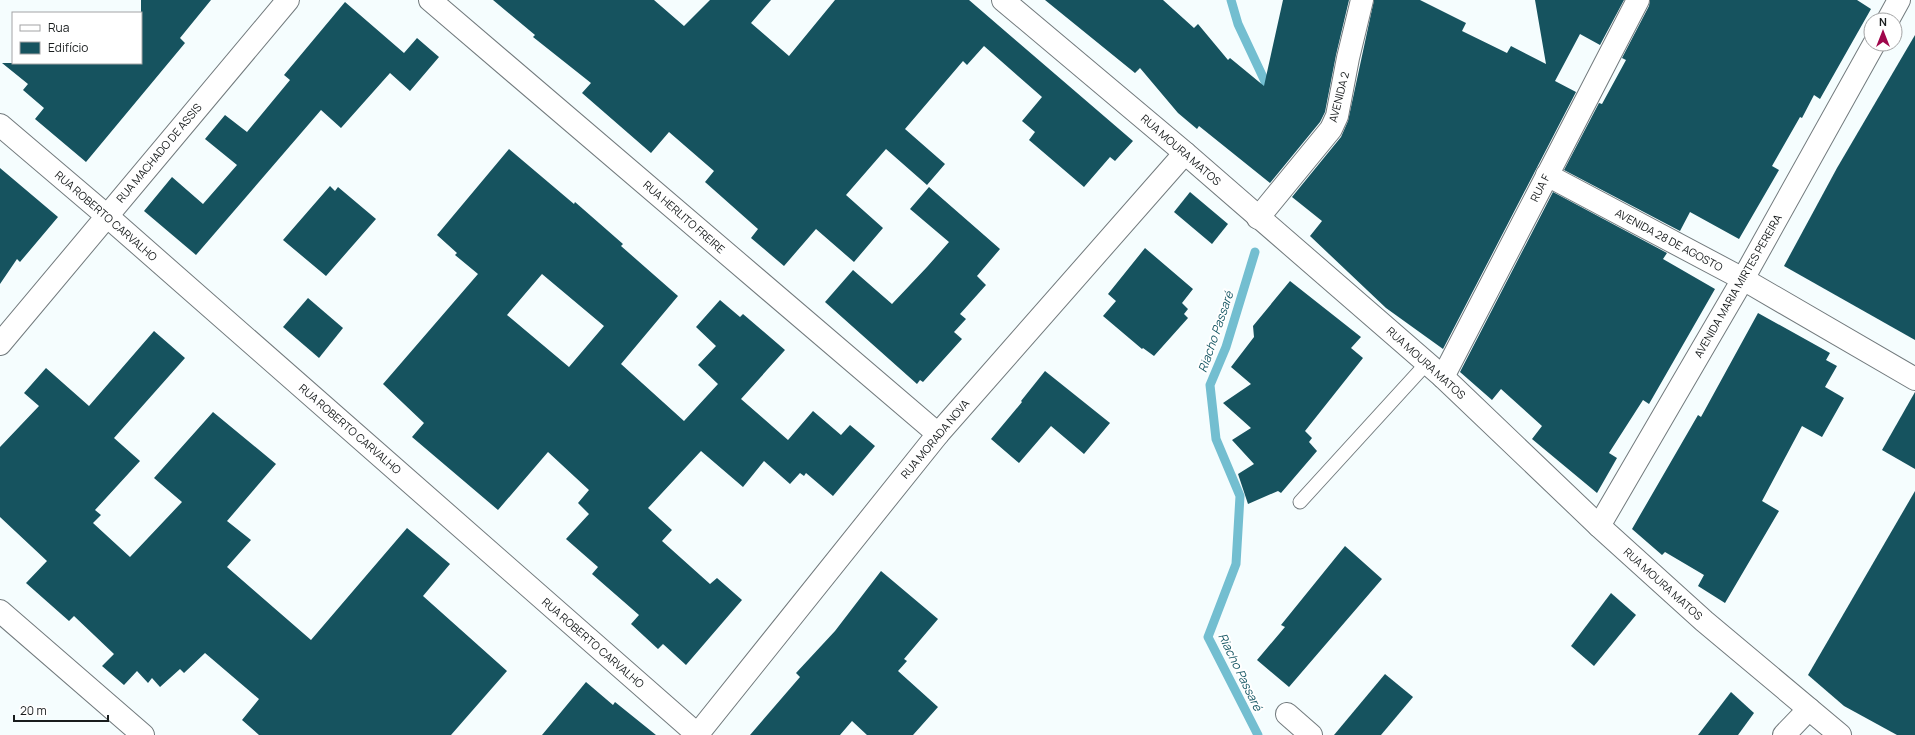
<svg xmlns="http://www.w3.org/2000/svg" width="1915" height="735" font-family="Manrope,sans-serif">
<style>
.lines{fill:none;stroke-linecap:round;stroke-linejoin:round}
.stream{stroke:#73bed0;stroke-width:9}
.building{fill:#16535f;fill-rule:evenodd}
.lane-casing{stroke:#727a7d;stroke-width:15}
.street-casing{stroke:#727a7d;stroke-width:24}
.lane{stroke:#fff;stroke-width:13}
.street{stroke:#fff;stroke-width:22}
.labels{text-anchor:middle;stroke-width:4;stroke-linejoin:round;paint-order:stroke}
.street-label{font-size:11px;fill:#181c1d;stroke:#fff}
.water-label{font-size:12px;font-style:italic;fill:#185865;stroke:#fff}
</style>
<rect width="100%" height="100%" fill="#f5fdfe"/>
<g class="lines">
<!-- stream -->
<g class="stream">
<polyline points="1231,0 1238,24 1270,92"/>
<polyline points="1255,252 1226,347 1210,385 1216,439 1240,496 1236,564 1208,637 1258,735"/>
</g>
</g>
<!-- building -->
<g class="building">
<polygon points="141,0 211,0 180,38 185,43 86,162 35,119 44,108 23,90 28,84 2,63 141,63"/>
<polygon points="493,0 654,0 684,26 710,0 771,0 751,23 789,56 835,0 969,0 1133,141 1115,161 1110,157 1084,187 1029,140 1035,132 1022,121 1042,97 984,46 967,65 963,61 905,129 945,164 927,185 886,149 846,195 883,228 854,262 816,229 784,266 751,238 758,229 705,182 714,171 669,132 651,153 582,93 591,83 533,37 535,35"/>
<polygon points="1045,0 1163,0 1194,28 1198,24 1228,60 1230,58 1264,86 1283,0 1349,0 1336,55 1325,112 1320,122 1270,183 1199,126 1197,129 1178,113 1140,68 1135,73"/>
<polygon points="1374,0 1420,0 1466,23 1462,31 1507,53 1511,46 1546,64 1535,0 1624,0 1600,45 1580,34 1555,81 1576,92 1443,349 1386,308 1310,236 1322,221 1292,197 1341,137 1348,121"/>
<polygon points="1650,0 1857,0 1871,9 1820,99 1814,95 1802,118 1800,117 1772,166 1779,170 1739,239 1690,212 1680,231 1564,170 1599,103 1602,104 1626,60 1622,58 1649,6"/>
<polygon points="345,2 404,53 417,38 439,57 410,91 390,73 341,128 321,110 196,255 144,211 172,177 203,204 237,165 205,139 225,115 247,132 290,80 284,75"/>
<polygon points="1915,35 1915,340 1784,266 1837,168"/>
<path d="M509 149 574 204 575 202 623 244 621 246 678 296 621 364 684 421 718 384 698 365 716 346 696 327 720 300 740 317 743 314 785 350 741 399 788 440 813 411 841 435 850 425 875 446 833 496 806 473 804 476 800 473 790 484 764 461 743 487 701 451 648 508 672 530 662 541 710 584 717 578 742 600 686 665 663 644 658 649 631 624 639 615 592 574 598 567 566 539 589 514 578 503 589 490 548 452 498 510 412 437 424 423 383 384 478 274 455 255 457 253 437 235ZM542 274 604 326 569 367 507 315Z"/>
<polygon points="0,168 58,217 20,262 17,259 0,284"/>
<polygon points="330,186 335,191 338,187 376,219 326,276 283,240"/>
<polygon points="929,187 1000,249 977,276 986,285 960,314 966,319 954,332 962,339 923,382 920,380 917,384 825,302 853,270 892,304 927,267 949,242 910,209"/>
<polygon points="1190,192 1228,224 1212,244 1174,212"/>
<polygon points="1553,192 1667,253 1663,259 1715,289 1649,404 1643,400 1609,453 1617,458 1597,493 1532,439 1542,426 1501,389 1492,400 1460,372"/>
<polygon points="1145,248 1193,289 1182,303 1188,309 1184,314 1188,318 1154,356 1143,348 1142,349 1103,316 1116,301 1108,294"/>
<polygon points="1290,281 1361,337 1351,348 1363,358 1305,431 1312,438 1309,442 1317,451 1281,493 1278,491 1248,504 1238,474 1254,464 1232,440 1251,428 1223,403 1251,384 1231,367 1254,337 1253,326"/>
<polygon points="308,298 343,328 319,358 283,327"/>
<polygon points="1758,313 1830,353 1826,360 1837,366 1825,387 1844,398 1822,437 1802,426 1762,501 1779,511 1725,603 1698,586 1704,575 1665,552 1662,555 1632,529 1698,415 1701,417"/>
<polygon points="154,331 185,358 114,438 140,461 95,510 101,515 93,523 130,557 182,502 154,478 213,412 276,464 227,521 251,540 227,567 311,640 407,528 450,564 423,596 507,671 451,735 259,735 242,720 259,699 205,653 184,673 180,669 160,687 152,678 148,683 137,671 124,685 102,666 114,654 74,616 69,621 26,583 47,561 0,517 0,447 39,406 24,393 46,368 89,406"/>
<polygon points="1045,371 1110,423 1084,454 1051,426 1019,463 991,439 1022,402 1021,401"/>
<polygon points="1915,392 1915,469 1882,450"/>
<polygon points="1915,491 1915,735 1897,735 1844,706 1808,675"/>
<polygon points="1345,546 1382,579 1289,687 1257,660 1285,627 1281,625"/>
<polygon points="881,571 938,619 904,659 907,661 898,671 938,707 913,735 867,735 852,721 840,735 750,735 800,677 796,673 835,631"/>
<polygon points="1611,593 1636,615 1594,666 1571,646"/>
<polygon points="1385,674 1413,697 1381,735 1334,735"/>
<polygon points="586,682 613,705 615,702 656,735 542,735"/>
<polygon points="1731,692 1754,713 1738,735 1698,735"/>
</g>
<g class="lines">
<!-- lane casing -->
<g class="lane-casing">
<polyline id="lane" points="1300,502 1427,363"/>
</g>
<!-- street casing -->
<g class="street-casing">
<g id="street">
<polyline points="430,0 938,434"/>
<polyline points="1003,0 1185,153 1443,377 1599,526 1704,621 1840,735"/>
<polyline points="1888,20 1899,0"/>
<polyline points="0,125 107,216 698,735"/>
<polyline points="1547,175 1743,279 1915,379"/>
<polyline points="1258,218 1331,129 1337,116 1348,58 1362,0"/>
<polyline points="0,344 288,0"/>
<polyline points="1443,377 1638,0"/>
<polyline points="1599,526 1743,279 1874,44"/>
<polyline points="0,611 143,735"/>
<polyline points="1287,714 1311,735"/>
<polyline points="697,735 938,434 1185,153"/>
<polyline points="1784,735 1809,709"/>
</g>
</g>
<!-- lane -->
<use href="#lane" class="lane"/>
<!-- street -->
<use href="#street" class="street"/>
</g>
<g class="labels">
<!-- street labels -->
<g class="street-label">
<text transform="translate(1339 97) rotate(-76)" y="4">AVENIDA 2</text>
<text transform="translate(1181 150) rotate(41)" y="4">RUA MOURA MATOS</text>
<text transform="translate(159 153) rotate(-50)" y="4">RUA MACHADO DE ASSIS</text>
<text transform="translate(1540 188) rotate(-63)" y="4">RUA F</text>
<text transform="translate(106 216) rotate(41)" y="4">RUA ROBERTO CARVALHO</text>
<text transform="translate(684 217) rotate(41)" y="4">RUA HERLITO FREIRE</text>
<text transform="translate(1669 240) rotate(28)" y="4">AVENIDA 28 DE AGOSTO</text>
<text transform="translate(1738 286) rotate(-60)" y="4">AVENIDA MARIA MIRTES PEREIRA</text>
<text transform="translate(1426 363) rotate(42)" y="4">RUA MOURA MATOS</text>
<text transform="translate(350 429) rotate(41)" y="4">RUA ROBERTO CARVALHO</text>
<text transform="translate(935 439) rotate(-50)" y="4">RUA MORADA NOVA</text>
<text transform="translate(1663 584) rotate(42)" y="4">RUA MOURA MATOS</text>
<text transform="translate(593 643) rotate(41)" y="4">RUA ROBERTO CARVALHO</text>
</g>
<!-- water labels -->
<g class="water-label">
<text transform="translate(1216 332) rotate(-71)" y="4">Riacho Passaré</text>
<text transform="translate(1240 672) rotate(64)" y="4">Riacho Passaré</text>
</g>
</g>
<!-- legend -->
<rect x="12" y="12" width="130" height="52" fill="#ffffff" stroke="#a3a4a5"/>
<rect x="20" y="25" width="20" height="6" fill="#ffffff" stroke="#a3a4a5"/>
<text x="48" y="32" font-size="12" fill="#181c1d">Rua</text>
<rect x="20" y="42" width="20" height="12" fill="#16535f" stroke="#a3a4a5"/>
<text x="48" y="52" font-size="12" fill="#181c1d">Edifício</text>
<!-- north arrow -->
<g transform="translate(1883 32)"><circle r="19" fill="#ffffff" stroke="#a3a4a5"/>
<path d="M0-3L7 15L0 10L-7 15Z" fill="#9f064b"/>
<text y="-6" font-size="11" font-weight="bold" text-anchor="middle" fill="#181c1d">N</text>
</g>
<!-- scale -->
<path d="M14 715v6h94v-6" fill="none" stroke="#181c1d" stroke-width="2"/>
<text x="20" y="715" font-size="12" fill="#181c1d" stroke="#ffffff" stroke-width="3" paint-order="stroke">20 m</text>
</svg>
